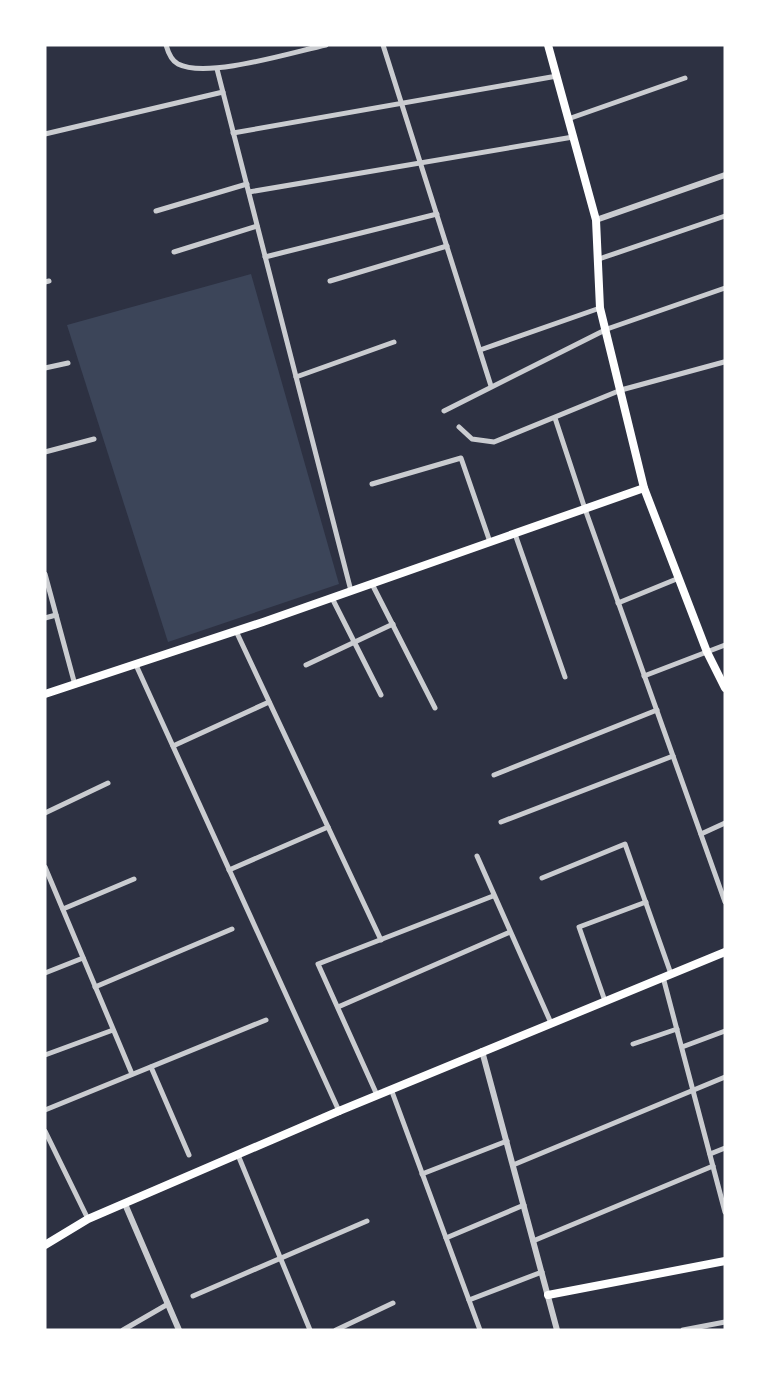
<svg xmlns="http://www.w3.org/2000/svg" width="770" height="1375" font-family="'Varela Round',sans-serif">
<style>
.green{fill:#3c4559}
.lines{fill:none;stroke-linecap:round;stroke-linejoin:round}
.minor{stroke:#caccd0;stroke-width:5}
.tertiary{stroke:#caccd0;stroke-width:6}
.secondary{stroke:#fff;stroke-width:8}
.primary{stroke:#fff;stroke-width:8}
</style>
<rect width="100%" height="100%" fill="#2d3142"/>
<!-- green -->
<polygon class="green" points="251,274 339,584 168,642 67,325"/>
<g class="lines">
<!-- minor -->
<g class="minor">
<path d="M166 45C168 52 172 61 178 64 207 79 293 52 326 45"/>
<polyline points="383,45 491,386"/>
<polyline points="217,69 351,591"/>
<polyline points="568,119 685,78"/>
<polyline points="233,133 557,76"/>
<polyline points="45,134 223,92"/>
<polyline points="249,192 573,137"/>
<polyline points="156,211 247,184"/>
<polyline points="174,252 257,226"/>
<polyline points="265,257 437,214"/>
<polyline points="599,259 725,216"/>
<polyline points="330,281 447,246"/>
<polyline points="45,282 49,281"/>
<polyline points="480,350 600,308"/>
<polyline points="45,368 68,363"/>
<polyline points="296,377 394,342"/>
<polyline points="444,411 607,329 725,288"/>
<polyline points="555,418 585,509 725,902"/>
<polyline points="459,427 472,439 494,442 621,390 724,362"/>
<polyline points="45,452 94,439"/>
<polyline points="372,484 461,458 490,542"/>
<polyline points="515,534 565,677"/>
<polyline points="45,574 75,685"/>
<polyline points="372,584 435,708"/>
<polyline points="332,598 381,695"/>
<polyline points="618,603 679,578"/>
<polyline points="45,618 56,615"/>
<polyline points="236,631 381,940"/>
<polyline points="136,665 339,1111"/>
<polyline points="306,665 393,624"/>
<polyline points="644,676 725,645"/>
<polyline points="173,746 269,702"/>
<polyline points="494,775 657,710"/>
<polyline points="45,813 108,783"/>
<polyline points="501,822 673,756"/>
<polyline points="701,834 725,823"/>
<polyline points="477,856 551,1023"/>
<polyline points="45,867 132,1074"/>
<polyline points="229,870 328,827"/>
<polyline points="542,878 625,844 671,974"/>
<polyline points="63,909 134,879"/>
<polyline points="45,973 83,958"/>
<polyline points="663,977 725,1212"/>
<polyline points="95,987 232,929"/>
<polyline points="605,1001 579,927 646,902"/>
<polyline points="338,1007 510,932"/>
<polyline points="633,1044 677,1029"/>
<polyline points="682,1047 725,1031"/>
<polyline points="45,1055 113,1030"/>
<polyline points="151,1067 189,1155"/>
<polyline points="391,1089 480,1330"/>
<polyline points="377,1095 318,964 493,896"/>
<polyline points="45,1110 266,1020"/>
<polyline points="45,1131 88,1219"/>
<polyline points="710,1154 725,1148"/>
<polyline points="238,1155 310,1330"/>
<polyline points="513,1165 725,1077"/>
<polyline points="422,1174 507,1141"/>
<polyline points="446,1238 524,1205"/>
<polyline points="533,1241 713,1166"/>
<polyline points="193,1296 367,1221"/>
<polyline points="469,1300 542,1272"/>
<polyline points="123,1330 168,1304"/>
<polyline points="336,1330 393,1303"/>
<polyline points="683,1330 725,1322"/>
</g>
<!-- tertiary -->
<g class="tertiary">
<polyline points="596,220 725,175"/>
<polyline points="482,1051 557,1330"/>
<polyline points="125,1204 179,1330"/>
</g>
<!-- secondary -->
<g class="secondary">
<polyline points="548,45 596,220 600,308 644,488 707,652 725,688"/>
<polyline points="45,694 263,622 644,488"/>
<polyline points="339,1111 725,952"/>
<polyline points="548,1295 725,1261"/>
</g>
<!-- primary -->
<polyline class="primary" points="45,1245 88,1219 339,1111"/>
</g>
<!-- border -->
<rect width="770" height="1375" fill="none" stroke="#ffffff" stroke-width="93"/>
</svg>
